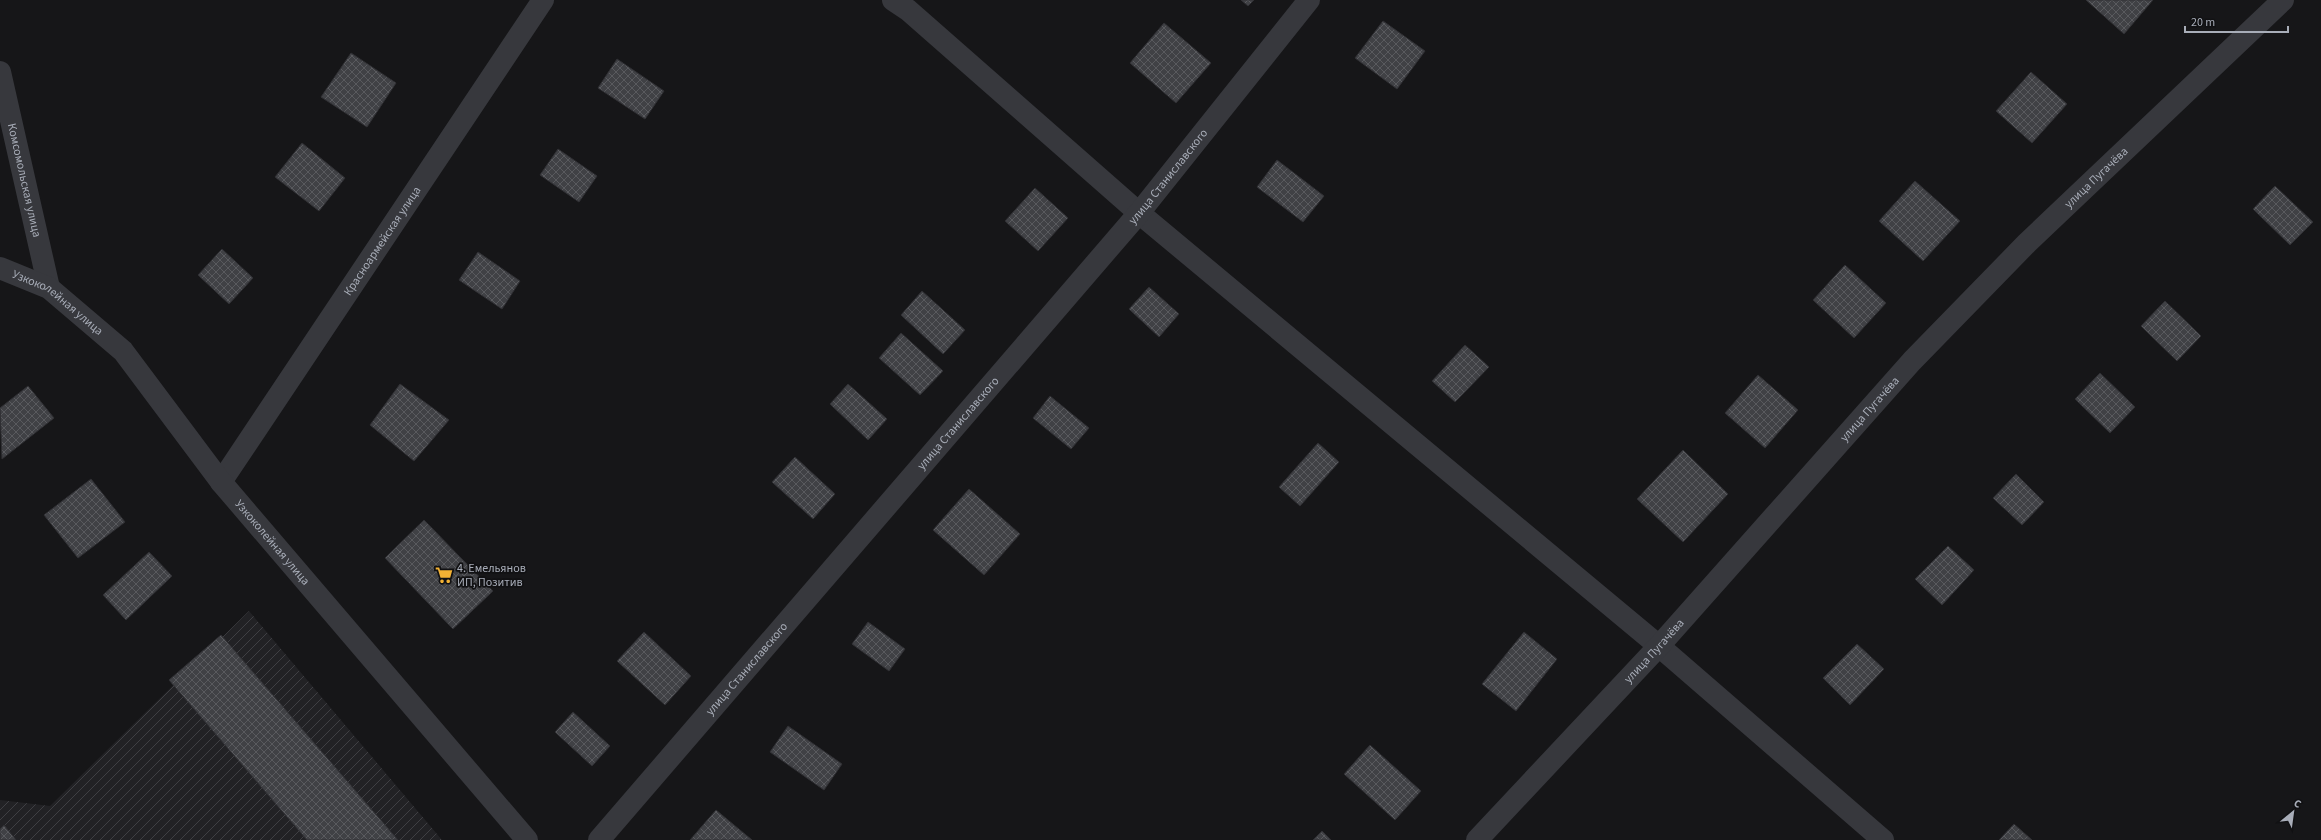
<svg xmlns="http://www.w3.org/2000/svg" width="2321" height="840" font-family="'Source Sans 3',sans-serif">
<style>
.industrial{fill:url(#industrial-furrows)}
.building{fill:url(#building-cross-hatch);stroke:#303034}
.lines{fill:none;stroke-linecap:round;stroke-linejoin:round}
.minor{stroke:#37383d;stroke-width:22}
.tertiary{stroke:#37383d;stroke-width:22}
.labels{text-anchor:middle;stroke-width:3.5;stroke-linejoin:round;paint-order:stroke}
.street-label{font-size:12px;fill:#a8adb8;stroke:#111113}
.poi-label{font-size:12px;fill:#a8adb8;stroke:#111113;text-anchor:start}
</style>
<defs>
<pattern id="industrial-furrows" width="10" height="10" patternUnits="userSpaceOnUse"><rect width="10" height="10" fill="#222225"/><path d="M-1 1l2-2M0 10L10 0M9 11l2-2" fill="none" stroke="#3f3f43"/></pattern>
<pattern id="building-cross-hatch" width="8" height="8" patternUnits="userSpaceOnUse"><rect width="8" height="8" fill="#404145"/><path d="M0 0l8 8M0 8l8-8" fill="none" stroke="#595a5e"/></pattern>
</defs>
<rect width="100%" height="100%" fill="#161618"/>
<!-- industrial -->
<polygon class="industrial" points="249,611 442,840 0,840 0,800 50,806"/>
<!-- building -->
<g class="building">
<polygon points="1241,0 1254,0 1248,6"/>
<polygon points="2086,0 2153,0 2124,34"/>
<polygon points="1383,21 1425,51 1397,89 1355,58"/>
<polygon points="1164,23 1211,63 1176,103 1130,63"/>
<polygon points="351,53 396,83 367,127 321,97"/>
<polygon points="617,59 664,91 645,119 598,88"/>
<polygon points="2031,72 2067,104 2032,143 1996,111"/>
<polygon points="302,143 345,178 319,211 275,177"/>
<polygon points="558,149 597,176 579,202 540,175"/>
<polygon points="1277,160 1324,196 1303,222 1257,187"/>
<polygon points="1915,181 1960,221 1923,261 1879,221"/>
<polygon points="2275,186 2313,222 2290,245 2253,209"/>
<polygon points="1035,188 1068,218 1038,251 1005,221"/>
<polygon points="222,249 253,278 229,304 198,275"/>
<polygon points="478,252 520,281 502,309 459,280"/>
<polygon points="1845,265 1886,303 1854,338 1813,300"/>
<polygon points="1149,287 1179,314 1159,337 1129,309"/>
<polygon points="922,291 965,330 943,354 901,315"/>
<polygon points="2165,301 2201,336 2177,361 2141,326"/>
<polygon points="901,333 943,371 920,395 879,358"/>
<polygon points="1465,345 1489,367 1455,402 1432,381"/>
<polygon points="2100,373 2135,407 2110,433 2075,399"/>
<polygon points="1758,375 1798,410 1765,448 1725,413"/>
<polygon points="400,384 449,420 414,461 370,425"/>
<polygon points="848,384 887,419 868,440 830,404"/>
<polygon points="28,386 54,418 2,459 0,408"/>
<polygon points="1050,396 1089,428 1071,449 1033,418"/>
<polygon points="1318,443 1339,462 1300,506 1279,487"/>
<polygon points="1683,450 1728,494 1683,542 1637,499"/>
<polygon points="795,457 835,494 813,519 772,482"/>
<polygon points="2016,474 2044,502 2022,525 1993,498"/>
<polygon points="91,479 125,522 78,558 44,515"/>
<polygon points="969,489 1020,534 984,575 933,530"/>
<polygon points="424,520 493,591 453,629 385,558"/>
<polygon points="1948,546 1974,570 1942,605 1915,579"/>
<polygon points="149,552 172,576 126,620 103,595"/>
<polygon points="868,622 905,649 889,671 852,644"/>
<polygon points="644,632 691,676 665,705 617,661"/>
<polygon points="1524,632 1557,659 1516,711 1482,684"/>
<polygon points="221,635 398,840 307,840 169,680"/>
<polygon points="1857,644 1884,669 1850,705 1823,678"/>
<polygon points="573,712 610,746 592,766 555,732"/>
<polygon points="788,726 842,764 824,790 770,752"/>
<polygon points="1370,745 1421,791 1395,820 1344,774"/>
<polygon points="716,810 752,840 690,840"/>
<polygon points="2014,824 2032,840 1999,840"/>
<polygon points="4,825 16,840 0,840 0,829"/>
<polygon points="1322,831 1331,840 1313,840"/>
</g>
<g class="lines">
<!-- minor -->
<g class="minor">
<polyline points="893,0 908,10 1139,213 1659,646 1883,840"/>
<path id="s1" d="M0 72 49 288"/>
<path id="s2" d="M221 482 543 0"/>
<path id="s3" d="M599 840 1139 213 1309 0"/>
<path id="s4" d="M1477 840 1659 646 1912 361 2027 243 2283 0"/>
</g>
<!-- tertiary -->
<path class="tertiary" id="s5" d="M0 268 49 288 123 351 221 482 527 840"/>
</g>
<!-- icons -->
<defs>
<g id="supermarket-bare" transform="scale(1.38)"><path d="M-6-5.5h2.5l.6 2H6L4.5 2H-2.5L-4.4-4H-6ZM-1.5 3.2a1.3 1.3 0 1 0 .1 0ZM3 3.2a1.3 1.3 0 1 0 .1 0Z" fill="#f2b134" stroke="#111113" stroke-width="2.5" paint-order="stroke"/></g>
</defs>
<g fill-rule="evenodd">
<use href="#supermarket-bare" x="444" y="575"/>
</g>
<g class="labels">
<!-- street labels -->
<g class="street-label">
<text dy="4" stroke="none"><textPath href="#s3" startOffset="874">улица Станиславского</textPath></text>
<text dy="4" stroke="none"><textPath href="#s4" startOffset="907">улица Пугачёва</textPath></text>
<text dy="4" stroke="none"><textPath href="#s1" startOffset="111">Комсомольская улица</textPath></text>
<text dy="4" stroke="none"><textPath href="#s2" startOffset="290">Красноармейская улица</textPath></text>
<text dy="4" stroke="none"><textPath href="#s5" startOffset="68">Узкоколейная улица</textPath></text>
<text dy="4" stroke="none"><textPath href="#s4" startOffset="583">улица Пугачёва</textPath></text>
<text dy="4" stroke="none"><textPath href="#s3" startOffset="550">улица Станиславского</textPath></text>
<text dy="4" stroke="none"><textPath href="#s5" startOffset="393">Узкоколейная улица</textPath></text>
<text dy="4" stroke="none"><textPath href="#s4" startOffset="259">улица Пугачёва</textPath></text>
<text dy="4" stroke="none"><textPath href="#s3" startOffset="226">улица Станиславского</textPath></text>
</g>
<!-- poi labels -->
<g class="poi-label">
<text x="457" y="572">4. Емельянов<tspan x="457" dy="14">ИП, Позитив</tspan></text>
</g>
</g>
<!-- north arrow -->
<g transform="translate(2293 812) rotate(29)" stroke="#111113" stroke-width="3" paint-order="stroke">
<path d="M0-3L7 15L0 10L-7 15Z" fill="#a8adb8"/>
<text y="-6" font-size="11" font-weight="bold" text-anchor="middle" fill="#a8adb8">С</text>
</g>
<!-- scale -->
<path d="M2185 26v6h103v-6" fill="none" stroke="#a8adb8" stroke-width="2"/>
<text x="2191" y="26" font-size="12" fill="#a8adb8" stroke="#111113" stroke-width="3" paint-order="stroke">20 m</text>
</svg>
